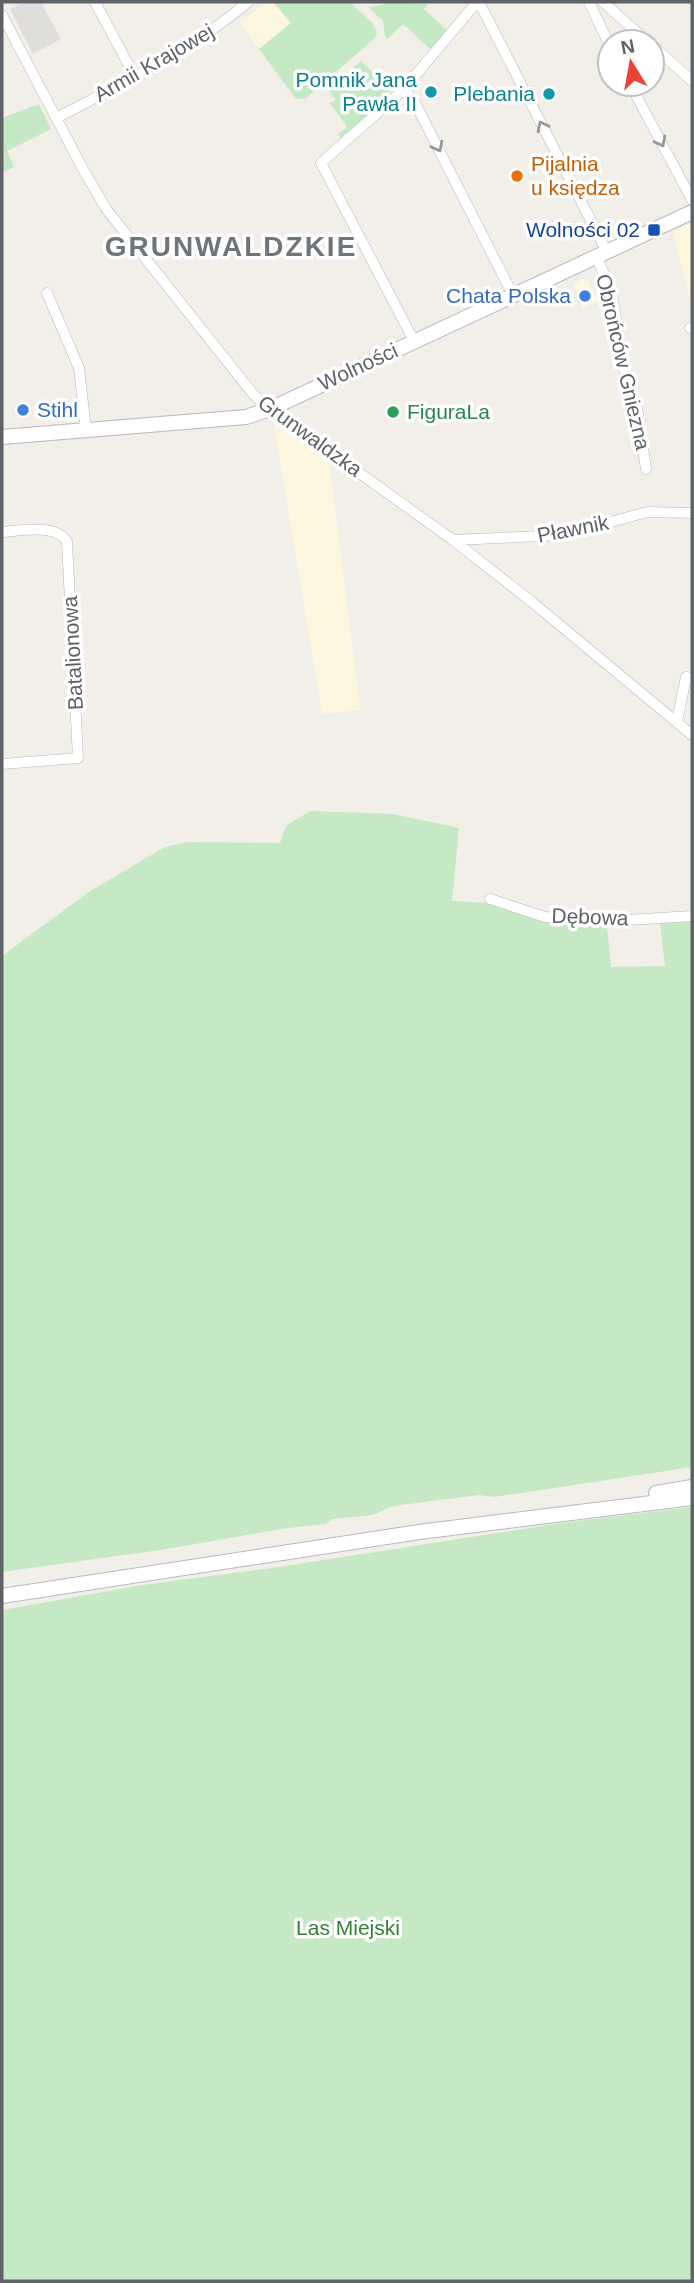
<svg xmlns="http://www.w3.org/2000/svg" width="694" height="2283" font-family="Arial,sans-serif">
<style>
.commercial{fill:#fef7e0}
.industrial{fill:#e0deda}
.green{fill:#c5e8c5}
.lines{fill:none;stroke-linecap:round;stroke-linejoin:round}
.street-casing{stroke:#b5b8bc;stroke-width:11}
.secondary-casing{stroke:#b6babf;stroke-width:16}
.street{stroke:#fff;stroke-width:10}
.secondary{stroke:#fff;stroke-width:14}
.oneway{stroke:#979a9d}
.culture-dot{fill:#0f9aa8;stroke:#fff;stroke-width:2.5}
.food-dot{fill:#e8710a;stroke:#fff;stroke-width:2.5}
.transit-dot{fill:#1a4fb4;stroke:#fff;stroke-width:2.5}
.shop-dot{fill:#3f7fe0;stroke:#fff;stroke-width:2.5}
.leisure-dot{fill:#2e9e5b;stroke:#fff;stroke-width:2.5}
.labels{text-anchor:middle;stroke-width:7;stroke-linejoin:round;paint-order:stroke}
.street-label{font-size:21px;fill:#5f6368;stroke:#fff}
.culture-label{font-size:21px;fill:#0d838f;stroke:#fff;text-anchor:end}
.food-label{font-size:21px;fill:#c56008;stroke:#fff;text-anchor:start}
.transit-label{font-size:21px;fill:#164399;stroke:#fff;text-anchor:end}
.shop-label{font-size:21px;fill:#366cbe;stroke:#fff;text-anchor:end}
.leisure-label{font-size:21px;fill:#27864d;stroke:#fff;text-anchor:start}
.park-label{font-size:21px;fill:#348238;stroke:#fff}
.district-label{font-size:28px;font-weight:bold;letter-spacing:2px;fill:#70757a;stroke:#fff}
</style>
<rect width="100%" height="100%" fill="#f1efe8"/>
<!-- commercial -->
<g class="commercial">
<polygon points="267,2 273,2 291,23 259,49 240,22"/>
<polygon points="692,223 692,306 673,232"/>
<polygon points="586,278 599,301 583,308 573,284"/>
<polygon points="277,419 329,459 360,710 322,714 273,420"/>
</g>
<!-- industrial -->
<polygon class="industrial" points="25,2 41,2 61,39 33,54 10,9"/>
<!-- green -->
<g class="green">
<polygon points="273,2 350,2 372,23 377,32 375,38 306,98 296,99 259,49 291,23"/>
<polygon points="387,2 428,4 424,9 448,31 430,49 403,24 388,39 385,37 383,21 368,7 383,5"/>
<polygon points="361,61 389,88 389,98 340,138 338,134 347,127 330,103 336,100 328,89"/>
<polygon points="39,104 51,129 7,151 14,167 2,173 2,118"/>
<polygon points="310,811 393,814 459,828 452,901 485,903 544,921 607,926 611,967 665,966 660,923 692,922 692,1467 494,1497 479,1495 393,1506 373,1515 333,1519 325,1524 288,1528 160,1550 2,1572 2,956 90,891 165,847 187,842 280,843 286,826"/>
<polygon points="692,1507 692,2281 2,2281 2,1610 143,1585 272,1568 562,1523"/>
</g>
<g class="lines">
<!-- street casing -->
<g class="street-casing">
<g id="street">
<polyline points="95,2 135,77"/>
<polyline points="479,2 607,252"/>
<polyline points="589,2 610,46"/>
<polyline points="603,2 648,42"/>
<polyline points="2,15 84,171 107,210 253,394 270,409 453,540 532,602 692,735"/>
<polyline points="652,45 692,81"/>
<polyline points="630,84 692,200"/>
<polyline points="403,90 413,99 513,295"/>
<path d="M56 118C122 84 192 50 248 2"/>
<polyline points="597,257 612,294 626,381 637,408 646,469"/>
<polyline points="47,293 79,368 86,430"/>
<polyline points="690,328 692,328"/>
<polyline points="414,341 321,163 403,90 477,2"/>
<path d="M2 532C20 531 57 523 67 542L78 758 2 764"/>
<polyline points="453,540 564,535 647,512 692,513"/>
<polyline points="677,722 686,677 692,678"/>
<polyline points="490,899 545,917 611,921 692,916"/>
</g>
</g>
<!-- secondary casing -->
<g class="secondary-casing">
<g id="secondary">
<polyline points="2,437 246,417 270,409 692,212"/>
<polyline points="656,1493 692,1487"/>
<polyline points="2,1596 419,1532 692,1498"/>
</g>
</g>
<!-- street -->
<use href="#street" class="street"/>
<!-- secondary -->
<use href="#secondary" class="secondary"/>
</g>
<!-- one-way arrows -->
<defs><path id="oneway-chevron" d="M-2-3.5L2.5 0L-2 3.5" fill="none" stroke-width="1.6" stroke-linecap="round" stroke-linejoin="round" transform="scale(1.75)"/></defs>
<g class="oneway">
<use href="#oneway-chevron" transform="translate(542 126) rotate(-117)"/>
<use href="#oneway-chevron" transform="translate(661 142) rotate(62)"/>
<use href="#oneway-chevron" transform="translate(438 147) rotate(63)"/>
</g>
<!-- markers -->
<g class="culture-dot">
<circle cx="431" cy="92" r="7"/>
<circle cx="549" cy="94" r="7"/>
</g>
<circle class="food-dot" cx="517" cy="176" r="7"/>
<rect class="transit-dot" x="647" y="223" width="14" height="14" rx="3.5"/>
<g class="shop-dot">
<circle cx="585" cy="296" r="7"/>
<circle cx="23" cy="410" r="7"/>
</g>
<circle class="leisure-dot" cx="393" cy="412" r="7"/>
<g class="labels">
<!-- street labels -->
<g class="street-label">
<text transform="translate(154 63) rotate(-30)" y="7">Armii Krajowej</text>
<text transform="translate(623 362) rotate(77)" y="7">Obrońców Gniezna</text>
<text transform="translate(358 367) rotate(-25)" y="7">Wolności</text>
<text transform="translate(310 436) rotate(36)" y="7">Grunwaldzka</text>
<text transform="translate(573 529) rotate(-11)" y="7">Pławnik</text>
<text transform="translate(73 653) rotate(-93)" y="7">Batalionowa</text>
<text transform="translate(590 917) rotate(2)" y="7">Dębowa</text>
</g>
<!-- culture labels -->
<g class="culture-label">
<text x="417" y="87">Pomnik Jana<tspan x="417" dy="24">Pawła II</tspan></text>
<text x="535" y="101">Plebania</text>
</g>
<!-- food labels -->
<g class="food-label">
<text x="531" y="171">Pijalnia<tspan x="531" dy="24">u księdza</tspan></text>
</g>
<!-- transit labels -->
<g class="transit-label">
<text x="640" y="237">Wolności 02</text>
</g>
<!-- shop labels -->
<g class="shop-label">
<text x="571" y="303">Chata Polska</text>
<text x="37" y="417" text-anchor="start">Stihl</text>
</g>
<!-- leisure labels -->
<g class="leisure-label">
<text x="407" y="419">FiguraLa</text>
</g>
<!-- park labels -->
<g class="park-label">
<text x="348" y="1935">Las Miejski</text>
</g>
<!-- district labels -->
<g class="district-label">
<text x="231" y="256">GRUNWALDZKIE</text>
</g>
</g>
<!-- border -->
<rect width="694" height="2283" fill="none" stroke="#5f6368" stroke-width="7"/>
<!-- north arrow -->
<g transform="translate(631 63) rotate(349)"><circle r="33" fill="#ffffff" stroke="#bfc1c3" stroke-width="2"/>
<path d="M0-5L12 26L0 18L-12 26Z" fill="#ea4335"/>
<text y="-10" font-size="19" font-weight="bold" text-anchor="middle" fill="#5f6368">N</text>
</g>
</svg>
